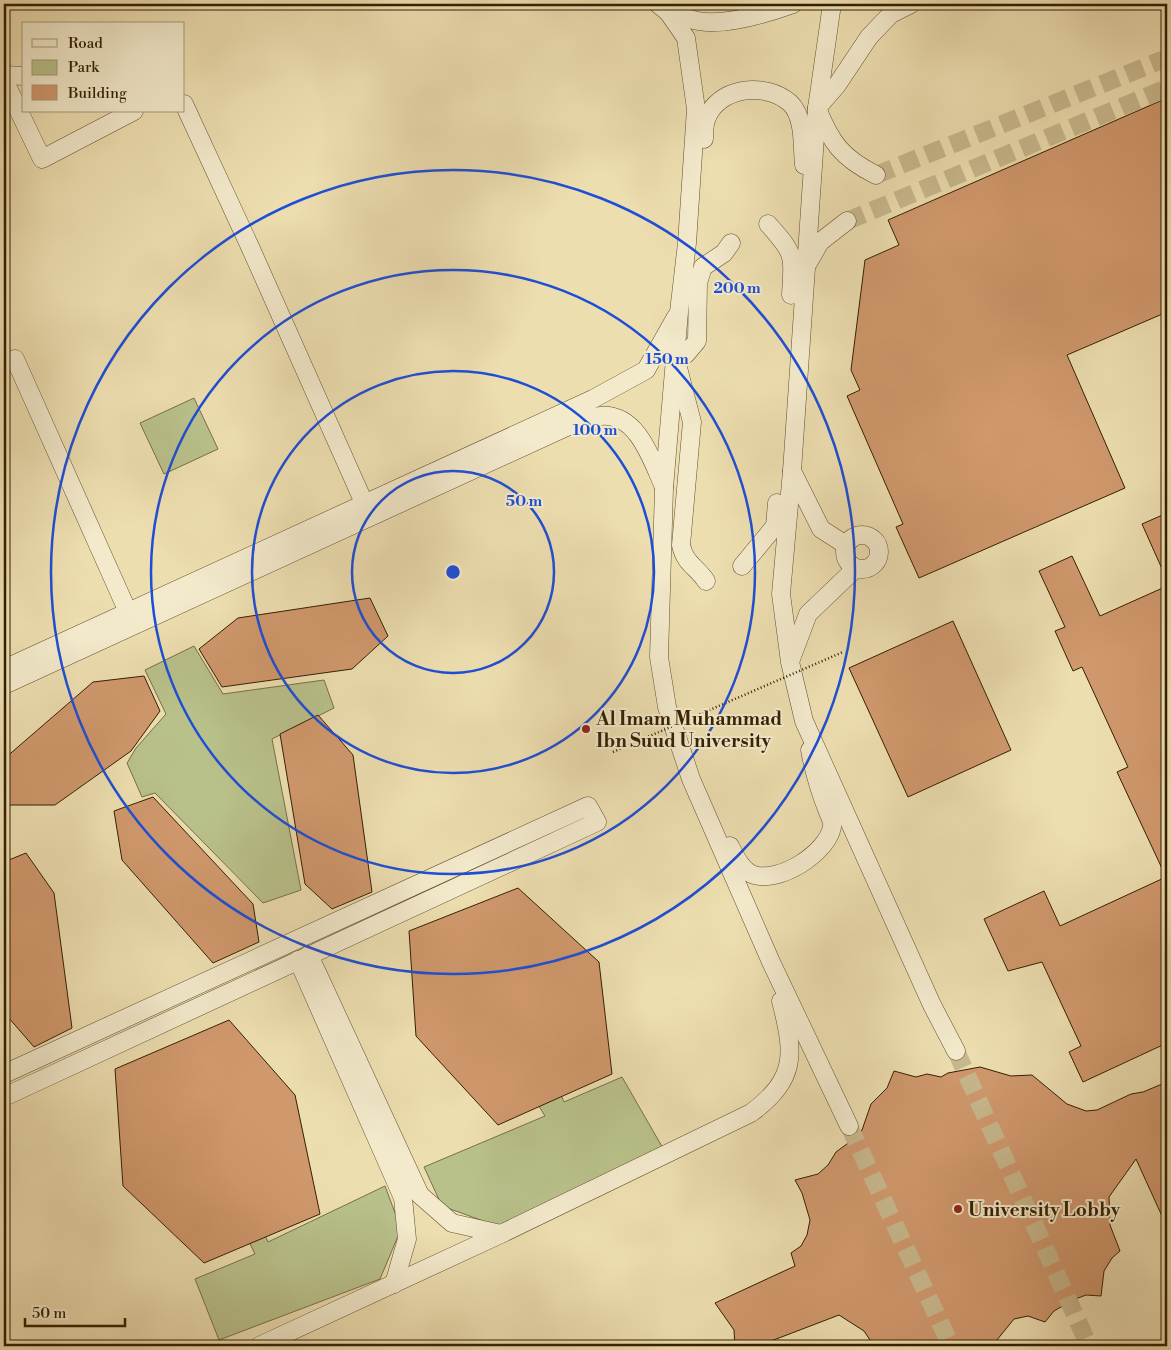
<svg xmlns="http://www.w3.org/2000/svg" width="1171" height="1350" font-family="'Libre Bodoni',serif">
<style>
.green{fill:#b9c18b;stroke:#767046}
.building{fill:#d0986d;stroke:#331f01}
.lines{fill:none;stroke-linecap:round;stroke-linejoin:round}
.minor-tunnel{stroke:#c8b88d;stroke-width:18;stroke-dasharray:18 9;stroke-linecap:butt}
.minor-casing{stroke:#624f2d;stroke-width:19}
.minor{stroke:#f3eacc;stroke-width:18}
.path-bridge{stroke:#331f01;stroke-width:2.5;stroke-dasharray:1 2.5;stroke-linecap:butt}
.ring{fill:none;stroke:#1d4ed8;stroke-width:2.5}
.poi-dot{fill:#8f2418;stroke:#f3eacc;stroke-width:2}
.labels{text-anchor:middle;stroke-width:4;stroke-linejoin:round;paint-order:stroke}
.poi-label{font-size:19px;font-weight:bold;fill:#331f01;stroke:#f3eacc;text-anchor:start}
.centre{fill:#1d4ed8;stroke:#f3eacc;stroke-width:2.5}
.ring-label{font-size:15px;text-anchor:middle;font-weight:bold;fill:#1d4ed8;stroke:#f3eacc;stroke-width:4;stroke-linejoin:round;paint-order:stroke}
</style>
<rect width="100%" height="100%" fill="#eddeb0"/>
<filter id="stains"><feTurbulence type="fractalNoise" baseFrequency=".004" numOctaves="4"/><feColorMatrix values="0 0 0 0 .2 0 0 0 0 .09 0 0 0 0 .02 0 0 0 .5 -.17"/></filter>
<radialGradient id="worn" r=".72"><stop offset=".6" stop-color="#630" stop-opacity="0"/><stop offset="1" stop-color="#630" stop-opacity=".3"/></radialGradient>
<!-- green -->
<g class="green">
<polygon points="194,398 218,449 164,474 140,423"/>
<polygon points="194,646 223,694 324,680 334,708 272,739 301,890 263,903 155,793 142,797 127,763 136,748 166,714 145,670"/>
<polygon points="489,1025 538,1042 564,1102 622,1077 664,1150 500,1227 442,1206 424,1167 545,1116"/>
<polygon points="239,1176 268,1242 385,1186 401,1229 380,1279 219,1340 195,1279 255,1254 228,1199"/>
</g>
<!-- building -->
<g class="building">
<polygon points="1167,98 1167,312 1067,355 1125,488 919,578 896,527 903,524 847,396 860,390 851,370 865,260 899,245 888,220"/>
<polygon points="1167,513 1167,580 1142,524"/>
<polygon points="1072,556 1100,616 1167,586 1167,1043 1083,1082 1069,1052 1081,1046 1042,962 1008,971 984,919 1044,891 1060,926 1166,877 1117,772 1128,767 1082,667 1073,671 1055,631 1065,627 1039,571"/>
<polygon points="370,598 388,636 352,669 222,687 199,649 238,618"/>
<polygon points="953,621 1011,750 908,797 849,668"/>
<polygon points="144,676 160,711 131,751 55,805 7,805 4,797 4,759 93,682"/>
<polygon points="318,715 353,755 372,892 332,909 305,884 280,734"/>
<polygon points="153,797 253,904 259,942 213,963 122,860 114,811"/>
<polygon points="26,853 54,893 72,1028 34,1047 8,1017 4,991 4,862"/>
<polygon points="518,888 599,962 612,1074 498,1125 416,1036 409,931"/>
<polygon points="229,1020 295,1095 320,1214 204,1263 123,1186 115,1069"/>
<polygon points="980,1067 1011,1076 1032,1075 1067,1104 1086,1111 1097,1110 1131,1094 1143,1092 1167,1082 1167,1227 1136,1159 1109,1197 1110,1225 1120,1251 1112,1258 1104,1271 1101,1296 1086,1295 1073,1300 1054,1311 1045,1322 1028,1316 1014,1319 992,1346 874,1346 864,1331 839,1315 758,1346 735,1346 734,1330 715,1303 795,1266 791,1253 801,1246 807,1235 810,1220 802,1193 795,1180 818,1174 828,1165 836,1152 855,1138 862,1130 871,1104 887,1088 894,1071 916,1077 927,1074 941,1077 948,1073"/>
</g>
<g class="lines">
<!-- minor-tunnel -->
<g class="minor-tunnel">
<polyline points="876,175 1167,58"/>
<polyline points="847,221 1167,88"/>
<polyline points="956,1051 1089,1346"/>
<polyline points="849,1126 951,1346"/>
</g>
<!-- minor casing -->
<g class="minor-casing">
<g id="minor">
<polyline points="658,4 668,12 686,38 696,109 687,243 679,312 664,488 659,657 667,707 691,779 771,962 849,1126"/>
<polyline points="832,4 817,108 792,471 781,594 790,662 804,721 932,1005 956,1051"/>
<path d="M668 12C678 15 688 19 698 21 725 26 768 13 793 4"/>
<polyline points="4,75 24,76"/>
<polyline points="4,80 42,159 134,111"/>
<polyline points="184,104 251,249 369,514"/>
<path d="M704 139C704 133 704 126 706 120 717 87 765 81 790 103 805 117 802 147 804 165"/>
<path d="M876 175C842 158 831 143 817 108L837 85 869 37 891 14 911 4"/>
<path d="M768 224C796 255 793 255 791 295"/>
<polyline points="808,263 820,242 847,221"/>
<polyline points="15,359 128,612"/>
<polyline points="792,471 821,529 846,545"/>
<circle cx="862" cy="552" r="17"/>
<polyline points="742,566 775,526 777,503"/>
<path d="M706 581C696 566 685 564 681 545L692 422 676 360 686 354 697 341 698 283 703 267 724 253 731 243"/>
<polyline points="791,659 808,614 856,568"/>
<polyline points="4,669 593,399 646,370 676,317"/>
<path d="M4 685 575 423C583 421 592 417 601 416 638 413 652 461 664 487"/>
<path d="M730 846C735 856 742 871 754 875 780 883 827 853 832 827 833 822 830 817 828 812 820 792 814 772 810 750"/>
<polyline points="309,955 420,1195 452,1223 501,1234"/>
<polyline points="298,960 403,1198 407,1239 394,1284"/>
<polyline points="4,1074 588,806 597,822 4,1097"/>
<path d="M259 1346 501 1234 751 1113C798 1078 794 1053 781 1001"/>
</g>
</g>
<!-- minor -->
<use href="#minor" class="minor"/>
<!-- path-bridge -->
<polyline class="path-bridge" points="613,752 843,652"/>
</g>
<!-- distance rings -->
<g class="ring">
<circle cx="453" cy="572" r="101"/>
<circle cx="453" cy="572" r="201"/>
<circle cx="453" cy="572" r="302"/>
<circle cx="453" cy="572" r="402"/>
</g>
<!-- markers -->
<g class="poi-dot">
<circle cx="586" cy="729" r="5"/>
<circle cx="958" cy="1209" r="5"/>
</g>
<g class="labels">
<!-- poi labels -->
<g class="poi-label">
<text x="596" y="725">Al Imam Muhammad<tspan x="596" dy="22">Ibn Suud University</tspan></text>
<text x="968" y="1216">University Lobby</text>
</g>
</g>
<circle cx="453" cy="572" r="8" class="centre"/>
<g class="ring-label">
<text x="737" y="293">200 m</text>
<text x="667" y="364">150 m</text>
<text x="595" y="435">100 m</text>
<text x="524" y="506">50 m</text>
</g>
<!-- margin -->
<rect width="1171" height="1350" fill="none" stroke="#eddeb0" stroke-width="20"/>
<rect x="5" y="5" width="1161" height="1340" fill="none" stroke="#331f01" stroke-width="2.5"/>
<rect x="10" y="10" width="1151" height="1330" fill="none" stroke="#331f01"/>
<!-- legend -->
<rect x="22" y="22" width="162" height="90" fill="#f3eacc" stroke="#a6997b"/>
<rect x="32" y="39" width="25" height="8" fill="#f3eacc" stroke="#a6997b"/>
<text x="68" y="48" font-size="15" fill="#331f01">Road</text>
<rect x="32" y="60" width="25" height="15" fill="#b9c18b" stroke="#a6997b"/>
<text x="68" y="72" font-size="15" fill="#331f01">Park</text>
<rect x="32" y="85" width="25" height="15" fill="#d0986d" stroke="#a6997b"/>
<text x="68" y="98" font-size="15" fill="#331f01">Building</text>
<!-- scale -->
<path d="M25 1318v8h100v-8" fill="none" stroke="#331f01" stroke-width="2.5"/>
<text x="32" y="1318" font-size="15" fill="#331f01" stroke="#f3eacc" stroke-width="4" paint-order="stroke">50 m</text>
<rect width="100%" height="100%" filter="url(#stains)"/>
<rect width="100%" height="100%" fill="url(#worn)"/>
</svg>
